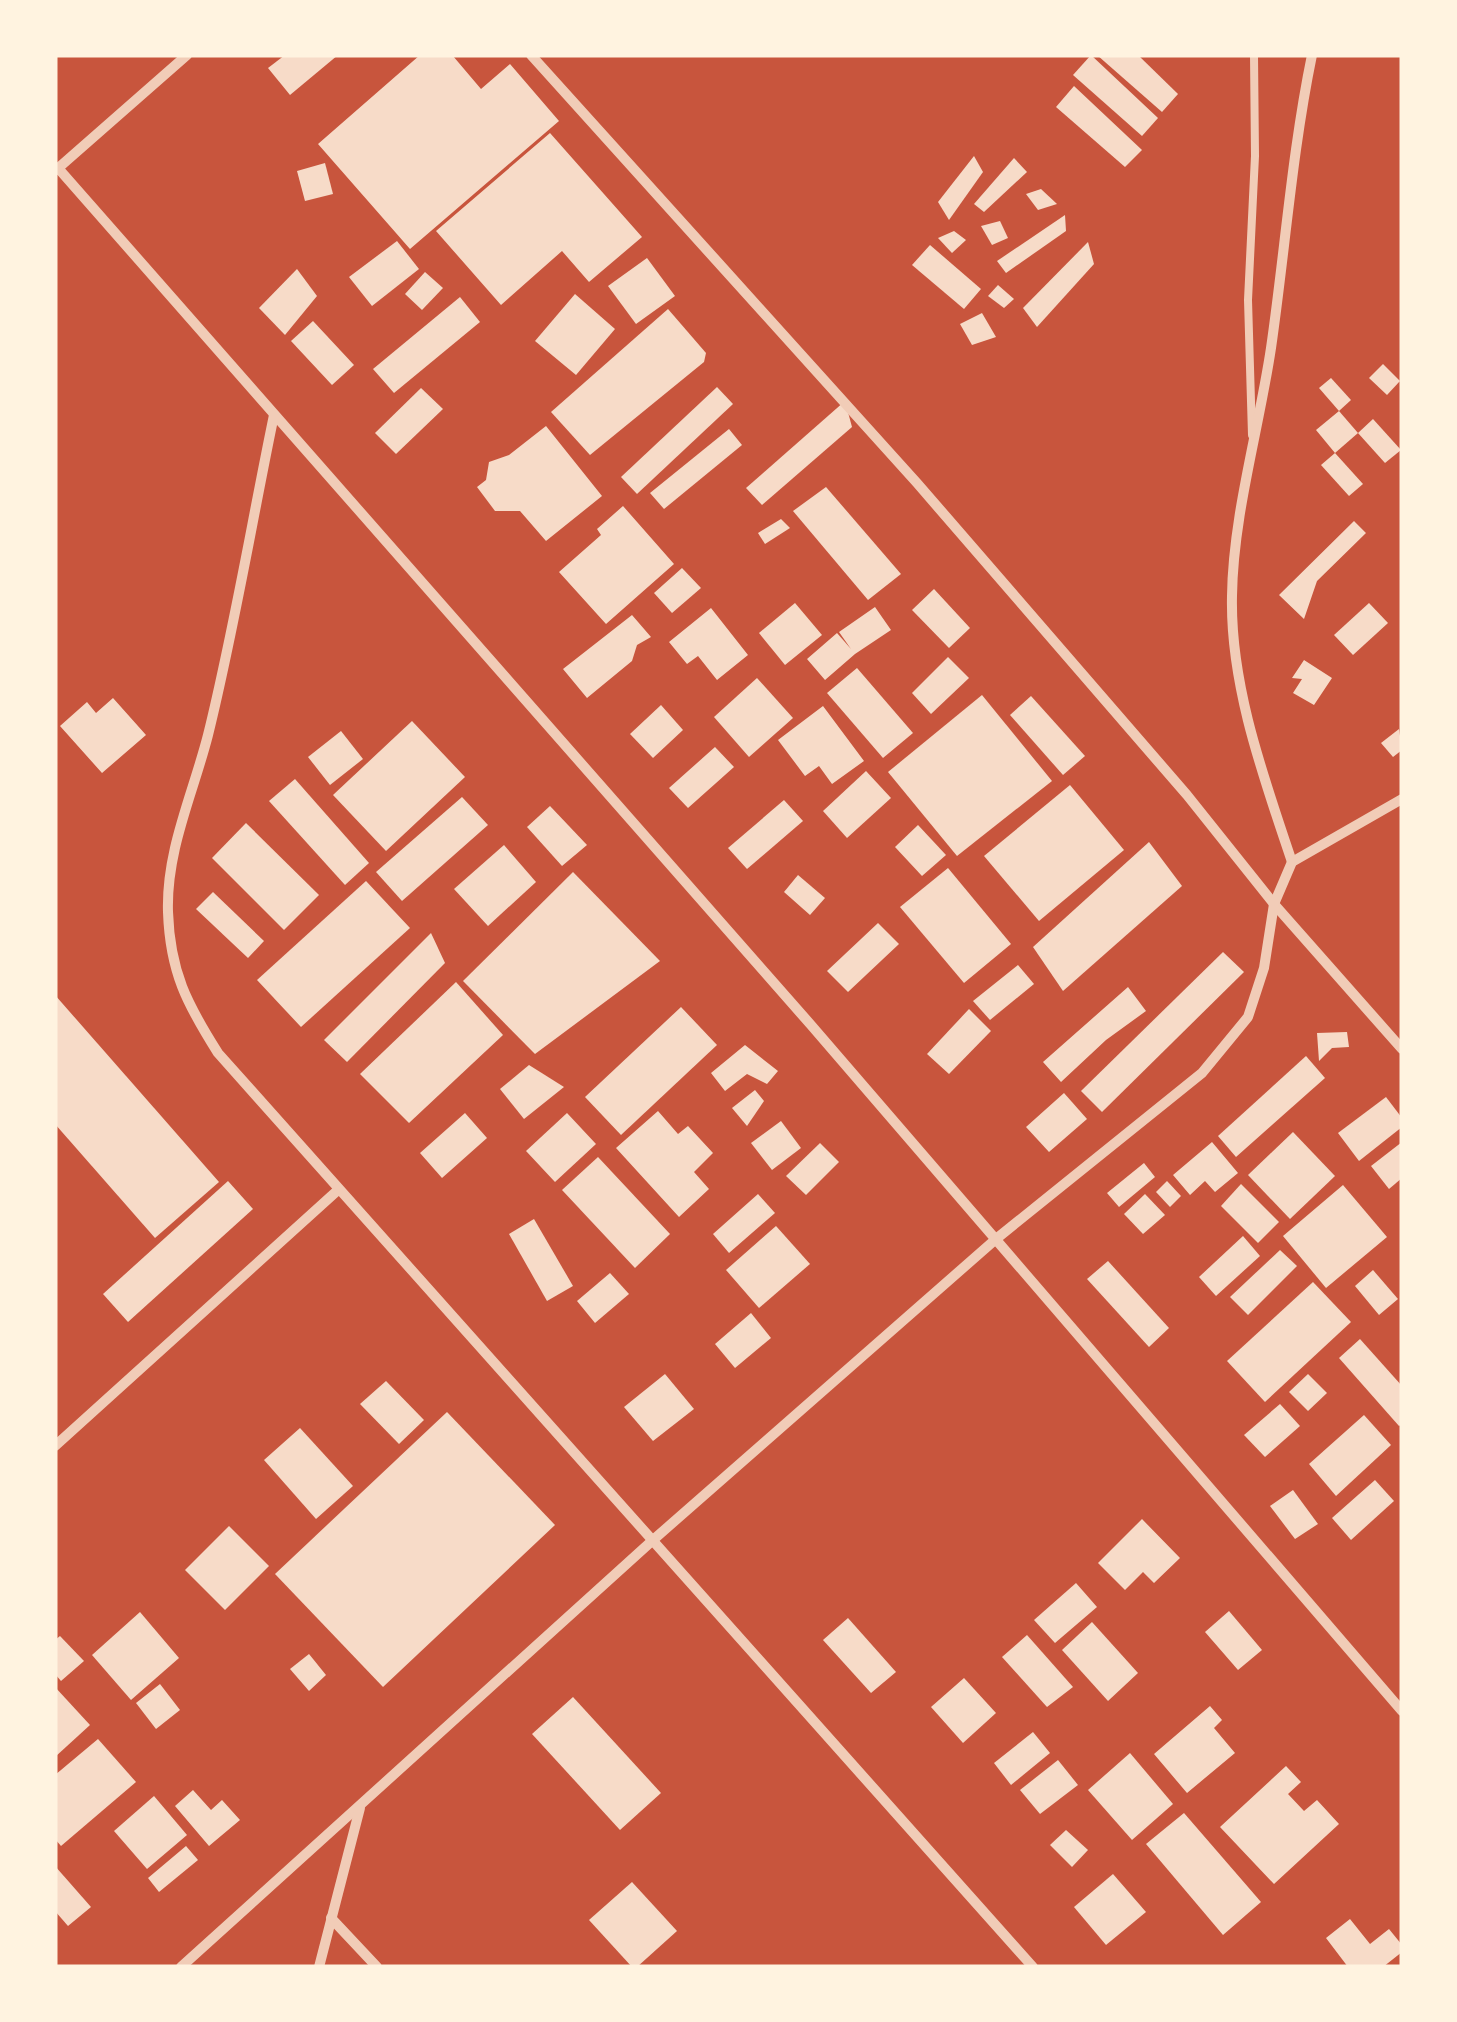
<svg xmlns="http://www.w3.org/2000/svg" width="1457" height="2022" font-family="'Open Sans',sans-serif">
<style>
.building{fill:#f7dbc8}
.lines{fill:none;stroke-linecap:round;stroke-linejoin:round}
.service{stroke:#f1ccb7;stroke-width:8}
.minor{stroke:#f1ccb7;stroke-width:10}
</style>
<rect width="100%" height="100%" fill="#c8553d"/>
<!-- building -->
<g class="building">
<polygon points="285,55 338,55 290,95 268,68"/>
<polygon points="420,55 453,56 481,89 510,64 559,121 410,249 318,144"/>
<polygon points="1091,55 1158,118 1142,136 1073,75"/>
<polygon points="1097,55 1138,55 1178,94 1162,112"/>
<polygon points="1074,86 1142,150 1125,167 1056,107"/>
<polygon points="550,133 642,237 589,282 562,251 501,305 436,231"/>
<polygon points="974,156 983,172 949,220 938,202"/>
<polygon points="1014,158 1027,172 984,212 974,204"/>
<polygon points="325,163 333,194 305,201 297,171"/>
<polygon points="1041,189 1057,204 1038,210 1026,194"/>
<polygon points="1065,215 1066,231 1006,273 997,261"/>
<polygon points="1000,221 1008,238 992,245 981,226"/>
<polygon points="954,231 966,240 952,253 938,238"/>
<polygon points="397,241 419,269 372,306 349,277"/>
<polygon points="1088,242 1094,264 1037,327 1023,308"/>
<polygon points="930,245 981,289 964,309 912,265"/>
<polygon points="647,258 675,296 636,324 608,286"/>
<polygon points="297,269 317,296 285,335 259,308"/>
<polygon points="425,272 443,288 422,310 405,294"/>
<polygon points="998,285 1014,299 1004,308 988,296"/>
<polygon points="575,294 615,329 576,375 535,341"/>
<polygon points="460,297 480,322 394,393 373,369"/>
<polygon points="668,309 706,353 704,362 590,455 551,412"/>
<polygon points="982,313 996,337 972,345 960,324"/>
<polygon points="313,321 354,365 332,385 291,341"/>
<polygon points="1383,364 1400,381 1387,395 1369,378"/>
<polygon points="1331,378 1351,400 1339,411 1319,388"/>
<polygon points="717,387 733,404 637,494 621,477"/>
<polygon points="421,388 443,409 396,454 375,433"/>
<polygon points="845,401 852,427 762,505 746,488"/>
<polygon points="1339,411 1358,433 1335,453 1316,430"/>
<polygon points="1373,419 1401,450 1385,463 1358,433"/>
<polygon points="546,426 602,496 546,541 520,511 495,511 477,487 486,480 489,462 509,455"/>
<polygon points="729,429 742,445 664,509 650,493"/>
<polygon points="1335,453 1363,484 1349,496 1321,465"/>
<polygon points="826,487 901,574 868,600 793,511"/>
<polygon points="623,506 674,564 606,624 559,572 601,535 597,529"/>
<polygon points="781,519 790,528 765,544 758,533"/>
<polygon points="1354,521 1366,533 1317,581 1304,619 1279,595"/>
<polygon points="682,568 701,588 672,613 654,593"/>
<polygon points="934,589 970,628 949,648 912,610"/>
<polygon points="795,603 822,635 785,665 759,633"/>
<polygon points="1369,603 1388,623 1353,655 1334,635"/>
<polygon points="875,607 891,630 855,654 825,680 807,659 837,633 851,649 839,632"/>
<polygon points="711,608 748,655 717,680 698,656 687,664 669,642"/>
<polygon points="632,615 651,637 637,645 632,661 587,698 563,669"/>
<polygon points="948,657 969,678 931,714 912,693"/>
<polygon points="1304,660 1332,678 1314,705 1293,693 1302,679 1292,678"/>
<polygon points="857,668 913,733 883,758 827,693"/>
<polygon points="757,678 793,718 749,757 714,717"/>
<polygon points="982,695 1052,781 957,856 888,772"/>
<polygon points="1031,696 1085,756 1063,775 1010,715"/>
<polygon points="113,698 146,735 102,773 60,726 87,702 96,713"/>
<polygon points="661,705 683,730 653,758 630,734"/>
<polygon points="823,706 864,761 832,784 819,766 805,776 778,740"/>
<polygon points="412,721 465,777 386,851 333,795"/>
<polygon points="1399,729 1402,750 1393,757 1381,743"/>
<polygon points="341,731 363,759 330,785 308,757"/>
<polygon points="715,747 734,767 688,808 669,788"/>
<polygon points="866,771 891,798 847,838 823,811"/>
<polygon points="295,779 369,863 345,885 269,801"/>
<polygon points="1070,785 1124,850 1039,921 984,856"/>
<polygon points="462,797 488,825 402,901 376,872"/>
<polygon points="784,800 803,821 747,869 728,848"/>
<polygon points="550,806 587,845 562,866 527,827"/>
<polygon points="246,823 319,895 284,930 212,858"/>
<polygon points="918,825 946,855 922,876 895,847"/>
<polygon points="1149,842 1182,886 1063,991 1033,947"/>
<polygon points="504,845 536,882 488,926 454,889"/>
<polygon points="948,868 1011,944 964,983 900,907"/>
<polygon points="573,872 660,961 535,1054 463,981"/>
<polygon points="798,875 825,898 810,915 784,892"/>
<polygon points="366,881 410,928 301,1027 257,980"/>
<polygon points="213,892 264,941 248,958 196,909"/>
<polygon points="878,923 899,944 848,992 827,971"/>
<polygon points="431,933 445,963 347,1062 324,1040"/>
<polygon points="1223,952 1244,972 1102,1112 1081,1091"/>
<polygon points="1018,965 1034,984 990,1020 973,1001"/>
<polygon points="456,982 503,1035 409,1123 360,1074"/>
<polygon points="1128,987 1146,1011 1106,1040 1061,1082 1043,1062"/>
<polygon points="55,995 219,1182 155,1238 55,1124"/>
<polygon points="681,1007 717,1045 621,1135 585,1097"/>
<polygon points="969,1009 991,1031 949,1074 927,1054"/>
<polygon points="1347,1032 1349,1047 1332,1048 1319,1061 1317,1033"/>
<polygon points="745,1045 778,1071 767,1084 747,1074 725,1091 711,1073"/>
<polygon points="1306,1056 1325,1078 1236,1157 1218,1136"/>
<polygon points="529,1065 564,1087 524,1119 500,1089"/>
<polygon points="755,1090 764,1101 747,1126 732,1108"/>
<polygon points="1064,1093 1087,1119 1049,1152 1026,1127"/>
<polygon points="1386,1097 1402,1118 1402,1127 1359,1161 1338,1133"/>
<polygon points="658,1111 678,1134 688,1126 713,1153 694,1172 709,1189 679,1217 616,1148"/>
<polygon points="465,1113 487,1138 442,1178 420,1153"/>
<polygon points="567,1113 596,1144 555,1182 526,1151"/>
<polygon points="781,1121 801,1148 772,1170 751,1143"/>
<polygon points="1293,1132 1335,1176 1290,1219 1248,1175"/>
<polygon points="1212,1142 1238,1173 1215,1192 1205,1181 1190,1195 1173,1175"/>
<polygon points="1402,1142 1402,1178 1389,1189 1371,1166"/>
<polygon points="820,1143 839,1162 806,1195 786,1176"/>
<polygon points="598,1157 670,1234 635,1268 562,1190"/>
<polygon points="1144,1163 1155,1177 1119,1207 1107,1193"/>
<polygon points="228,1181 253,1209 128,1322 103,1294"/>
<polygon points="1167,1181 1181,1196 1170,1207 1156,1192"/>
<polygon points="1241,1184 1279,1222 1258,1243 1221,1206"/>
<polygon points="1343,1185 1387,1237 1326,1288 1283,1236"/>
<polygon points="758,1194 775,1213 729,1253 713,1234"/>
<polygon points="1145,1194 1165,1215 1143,1234 1124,1214"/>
<polygon points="534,1219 573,1286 547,1301 509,1234"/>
<polygon points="776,1226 810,1264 759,1308 726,1270"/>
<polygon points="1243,1236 1260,1256 1216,1296 1199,1277"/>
<polygon points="1280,1250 1297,1266 1248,1315 1230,1297"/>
<polygon points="1108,1261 1169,1328 1149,1347 1087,1279"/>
<polygon points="1373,1270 1398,1299 1379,1315 1355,1286"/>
<polygon points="610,1273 629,1294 595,1323 577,1301"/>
<polygon points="1313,1282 1351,1322 1265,1402 1227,1361"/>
<polygon points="751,1313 771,1338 735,1368 715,1344"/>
<polygon points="1360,1339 1402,1386 1402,1424 1399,1426 1339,1358"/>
<polygon points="665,1374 694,1409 653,1441 624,1407"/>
<polygon points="1308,1374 1327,1393 1308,1411 1289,1392"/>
<polygon points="386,1381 424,1420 399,1444 360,1404"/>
<polygon points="1280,1404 1300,1426 1265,1457 1244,1435"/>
<polygon points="447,1412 555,1525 383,1687 275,1574"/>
<polygon points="1364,1415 1391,1445 1336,1496 1309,1464"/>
<polygon points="300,1428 353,1486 316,1519 264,1460"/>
<polygon points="1375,1480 1394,1501 1351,1540 1332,1518"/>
<polygon points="1293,1490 1318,1524 1295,1539 1270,1506"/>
<polygon points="1142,1519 1180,1558 1154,1583 1143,1572 1125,1590 1098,1563"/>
<polygon points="229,1526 269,1566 225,1610 185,1570"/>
<polygon points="1076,1583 1097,1607 1055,1643 1034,1620"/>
<polygon points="1229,1611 1262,1650 1238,1670 1205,1632"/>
<polygon points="140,1612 179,1658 131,1700 92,1655"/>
<polygon points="848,1618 896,1672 871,1693 823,1640"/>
<polygon points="1092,1622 1138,1673 1108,1701 1062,1650"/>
<polygon points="1027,1635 1073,1687 1047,1707 1002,1657"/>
<polygon points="60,1636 84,1661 61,1681 55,1674 55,1640"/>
<polygon points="309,1654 326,1675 309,1691 290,1669"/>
<polygon points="964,1678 996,1713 963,1743 931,1707"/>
<polygon points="160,1684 180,1710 156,1729 136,1703"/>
<polygon points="55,1687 90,1725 55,1757"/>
<polygon points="573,1697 661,1793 620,1830 532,1734"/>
<polygon points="1210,1706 1222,1720 1214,1728 1235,1753 1187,1793 1154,1754"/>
<polygon points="1033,1732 1050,1753 1011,1785 994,1763"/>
<polygon points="98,1739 136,1782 61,1846 55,1839 55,1775"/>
<polygon points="1130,1753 1173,1804 1132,1840 1088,1790"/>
<polygon points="1058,1760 1078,1785 1040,1814 1020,1790"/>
<polygon points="1286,1766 1301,1782 1288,1794 1304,1811 1317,1800 1339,1824 1274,1884 1220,1827"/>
<polygon points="193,1790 211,1810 222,1800 240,1820 209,1846 175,1806"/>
<polygon points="154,1796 187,1835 147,1869 114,1831"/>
<polygon points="1184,1813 1261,1902 1223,1935 1146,1844"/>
<polygon points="1066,1830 1088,1850 1072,1867 1050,1845"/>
<polygon points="186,1846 198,1860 159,1892 148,1878"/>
<polygon points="55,1866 91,1907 68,1926 55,1911"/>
<polygon points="1113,1874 1146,1912 1106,1945 1074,1907"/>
<polygon points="632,1882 677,1931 637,1967 632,1967 589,1920"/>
<polygon points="1350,1919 1370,1944 1389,1929 1402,1945 1402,1952 1383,1967 1348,1967 1326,1938"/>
</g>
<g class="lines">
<!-- service -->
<polyline class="service" points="1252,435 1248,300 1255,156 1254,55"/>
<!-- minor -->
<g class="minor">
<polyline points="531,55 917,483 1187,795 1274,904 1402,1049"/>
<polyline points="58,168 811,1025 1402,1711"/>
<polyline points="56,170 187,55"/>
<path d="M274 415C252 521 234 630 208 735 193 794 166 850 168 912 170 972 187 1004 218 1053L1033 1967"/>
<path d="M1292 862C1264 778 1230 686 1232 596 1233 515 1259 429 1271 348 1285 251 1292 152 1312 55"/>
<polyline points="55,1446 338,1190"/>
<polyline points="331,1918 377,1967"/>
<polyline points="181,1967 653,1540 996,1239 1202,1073 1248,1017 1264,968 1274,904 1292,862 1402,799"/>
<polyline points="319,1967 360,1808"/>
</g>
</g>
<!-- border -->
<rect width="1457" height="2022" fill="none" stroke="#fff3e0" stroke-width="115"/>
</svg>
